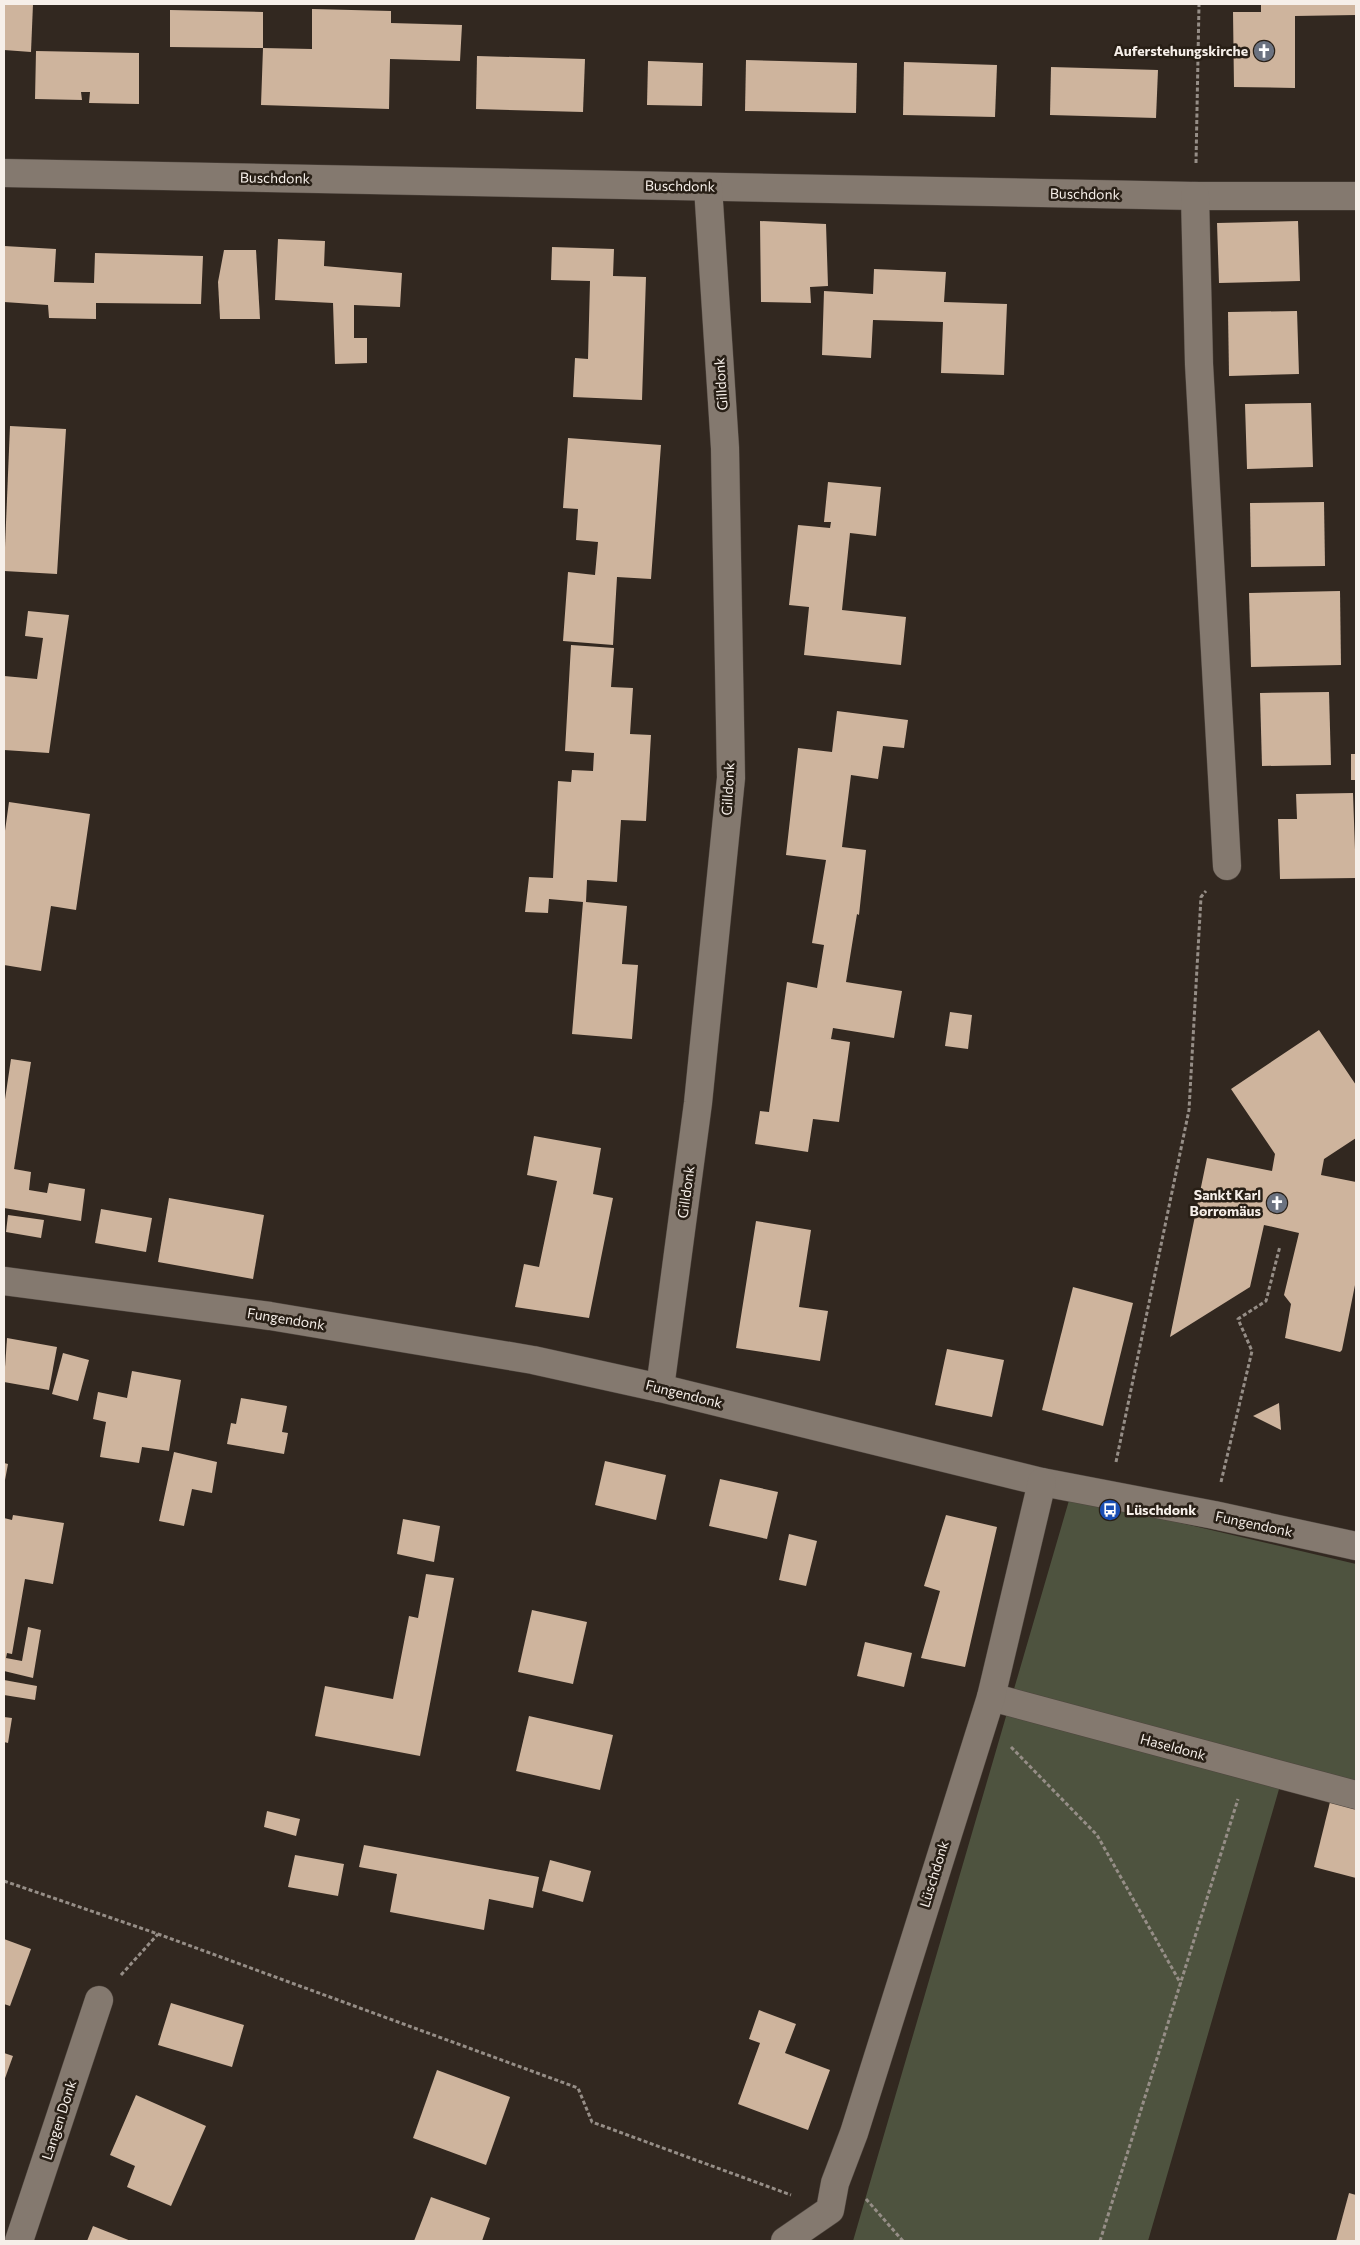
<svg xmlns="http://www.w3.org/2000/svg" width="1360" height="2245" font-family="Commissioner,sans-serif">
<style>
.green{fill:#4e533f}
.building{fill:#ceb49d}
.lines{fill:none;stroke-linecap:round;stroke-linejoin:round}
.minor-casing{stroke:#4f463f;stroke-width:29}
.path{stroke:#968e87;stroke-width:3;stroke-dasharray:4 2.5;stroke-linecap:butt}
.minor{stroke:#84796f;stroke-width:28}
.labels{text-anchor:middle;stroke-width:5;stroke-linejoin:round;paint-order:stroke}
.poi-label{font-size:14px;font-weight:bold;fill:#f6efe9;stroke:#281f16;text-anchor:end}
.street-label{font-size:14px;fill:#f6efe9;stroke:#281f16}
</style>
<rect width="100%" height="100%" fill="#322820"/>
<!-- green -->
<polygon class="green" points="1070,1497 1356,1564 1356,1783 1286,1765 1148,2241 853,2241"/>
<!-- building -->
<g class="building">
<polygon points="4,4 33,4 31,52 4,50"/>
<polygon points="1261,4 1356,4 1356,15 1295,16 1295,88 1234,87 1233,12 1261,12"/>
<polygon points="312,9 391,11 391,23 462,25 460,61 390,59 389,109 261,105 263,48 170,47 170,10 263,12 263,48 312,49"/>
<polygon points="36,51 139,53 139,104 89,103 90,92 81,92 82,100 35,99"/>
<polygon points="477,56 585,59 583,112 476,109"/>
<polygon points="746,60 857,63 856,113 745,111"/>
<polygon points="648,61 703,63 702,106 647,105"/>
<polygon points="904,62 997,65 995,117 903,115"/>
<polygon points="1051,67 1158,70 1156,118 1050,115"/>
<polygon points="760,221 826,224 828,286 810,287 811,303 761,302"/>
<polygon points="1298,221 1300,281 1219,283 1217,223"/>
<polygon points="278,239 325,241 324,266 402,273 400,307 354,305 354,338 367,338 367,363 335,364 333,303 275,300"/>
<polygon points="4,246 56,249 54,282 94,283 95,253 203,256 201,304 96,303 96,319 49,318 48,305 4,302"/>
<polygon points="552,247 614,249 613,276 646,277 642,400 573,397 575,358 588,359 590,281 551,280"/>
<polygon points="224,250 256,250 260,319 220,319 218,282"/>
<polygon points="874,269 946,272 944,302 1007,304 1004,375 941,373 943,322 873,320 871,358 822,355 824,291 873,294"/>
<polygon points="1297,311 1299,374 1229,376 1228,312"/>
<polygon points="1311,403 1313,467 1247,469 1245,404"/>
<polygon points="10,426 66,429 57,574 4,571"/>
<polygon points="568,438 661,445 651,579 617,577 613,645 563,641 568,572 595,575 598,542 576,540 578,509 563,508"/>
<polygon points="828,482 881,487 876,536 850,533 842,610 906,617 901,665 804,655 809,607 789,605 798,525 830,528 831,522 824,522"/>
<polygon points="1324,502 1325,566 1251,567 1250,503"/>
<polygon points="1340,591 1341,665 1251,667 1249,593"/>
<polygon points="28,611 69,615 49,753 4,750 4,676 37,679 43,638 25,636"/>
<polygon points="571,645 614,648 611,687 633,688 630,734 651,735 646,821 621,820 617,882 587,880 586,902 627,906 622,964 638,965 632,1039 572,1034 583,902 549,899 548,913 525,912 529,877 553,878 558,781 571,782 572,770 593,771 594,753 565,751"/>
<polygon points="1329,692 1331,765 1262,766 1260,693"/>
<polygon points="837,711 908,720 904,748 883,746 878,779 851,775 842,847 866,850 859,915 857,914 846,982 902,991 894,1038 833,1028 831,1039 818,1037 850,1042 839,1122 813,1119 808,1152 755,1144 760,1111 769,1112 787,982 817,988 824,945 812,943 826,860 786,855 798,748 832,752"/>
<rect x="1351" y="754" width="5" height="26"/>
<polygon points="1353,793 1356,878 1280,879 1278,819 1297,819 1296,794"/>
<polygon points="9,802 90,814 76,910 51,906 41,971 4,965 4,838"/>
<polygon points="950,1012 972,1015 968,1049 945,1046"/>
<polygon points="1319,1030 1356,1085 1356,1138 1324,1159 1321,1175 1356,1182 1356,1280 1342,1350 1340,1352 1285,1338 1291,1304 1284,1295 1299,1233 1264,1225 1250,1287 1170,1337 1207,1158 1272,1171 1275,1154 1231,1089"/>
<polygon points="11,1059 31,1062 14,1169 31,1172 29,1190 47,1193 49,1183 85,1189 81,1221 4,1208 4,1106"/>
<polygon points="534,1136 601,1148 593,1194 613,1198 589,1318 515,1307 524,1264 539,1267 557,1181 527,1175"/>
<polygon points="169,1198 264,1215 253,1279 158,1262"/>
<polygon points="101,1209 152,1218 146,1252 95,1243"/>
<polygon points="8,1215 44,1220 41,1238 6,1232"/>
<polygon points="756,1221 811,1230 799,1307 828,1311 820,1361 736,1348"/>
<polygon points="1073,1287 1133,1303 1103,1426 1042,1410"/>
<polygon points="7,1338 57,1347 49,1390 4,1382"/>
<polygon points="947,1349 1004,1360 992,1417 935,1405"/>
<polygon points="63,1353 89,1360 78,1401 52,1394"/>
<polygon points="132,1371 181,1380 169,1451 142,1447 139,1463 100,1457 106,1422 93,1419 98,1392 127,1398"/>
<polygon points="241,1398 287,1406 282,1432 288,1433 284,1454 227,1444 231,1423 236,1424"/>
<polygon points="1279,1403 1281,1430 1253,1416"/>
<polygon points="174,1452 217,1462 212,1493 192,1489 184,1526 159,1521"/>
<polygon points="605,1461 666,1475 656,1520 595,1505"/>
<polygon points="4,1463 8,1464 5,1480 4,1480"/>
<polygon points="720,1479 778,1492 767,1539 709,1526"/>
<polygon points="13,1515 64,1523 53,1584 25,1579 12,1654 7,1653 6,1658 22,1661 28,1627 41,1630 33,1678 4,1671 4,1518 12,1520"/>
<polygon points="946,1515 997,1527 965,1667 921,1658 940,1591 924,1586"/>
<polygon points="403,1519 440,1526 434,1562 397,1554"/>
<polygon points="789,1534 817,1541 806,1586 779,1580"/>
<polygon points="426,1574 454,1578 420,1756 315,1736 325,1686 393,1699 409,1616 418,1618"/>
<polygon points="532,1610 587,1622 573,1684 518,1672"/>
<polygon points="865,1642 912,1653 904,1687 857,1676"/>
<polygon points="4,1680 37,1686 35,1700 4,1695"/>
<polygon points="529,1716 613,1735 600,1790 516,1771"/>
<polygon points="4,1717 12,1718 8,1743 4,1742"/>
<polygon points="1331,1798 1356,1805 1356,1878 1314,1867"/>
<polygon points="267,1811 300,1819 296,1836 264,1827"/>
<polygon points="364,1845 539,1877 533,1908 489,1899 484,1930 390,1912 397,1874 359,1867"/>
<polygon points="295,1855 344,1864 338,1896 288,1887"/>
<polygon points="550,1860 591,1871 583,1902 542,1891"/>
<polygon points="4,1939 31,1949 10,2006 4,2004"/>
<polygon points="171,2003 244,2025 232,2067 158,2045"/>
<polygon points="759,2010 796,2024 785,2053 830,2070 808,2130 738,2104 760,2043 749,2039"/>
<polygon points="4,2053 13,2056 4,2081"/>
<polygon points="437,2070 510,2097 486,2165 413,2138"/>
<polygon points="136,2095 206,2126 171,2206 127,2187 135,2166 110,2155"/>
<polygon points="1349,2193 1356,2195 1356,2241 1336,2241"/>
<polygon points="431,2197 490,2218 482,2241 414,2241"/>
<polygon points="93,2226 131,2241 87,2241"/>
</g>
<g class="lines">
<!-- minor casing -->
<g class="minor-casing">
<g id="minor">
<polyline points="4,173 1195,196 1356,196"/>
<polyline points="1195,196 1199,364 1227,866"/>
<polyline points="4,1281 270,1316 533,1360 660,1388 1042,1482 1214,1515 1356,1546"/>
<polyline points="660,1388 698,1103 731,778 725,448 708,187"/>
<polyline points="991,1697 1356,1795"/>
<polyline points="19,2241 99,2000"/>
<polyline points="785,2241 830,2210 835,2183 854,2133 991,1697 1042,1482"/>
</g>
</g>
<!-- path -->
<g class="path">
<polyline points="1196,163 1199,4"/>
<polyline points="1116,1462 1189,1110 1201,897 1206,891"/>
<polyline points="1221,1482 1252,1351 1238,1319 1266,1301 1280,1246"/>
<polyline points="1011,1747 1097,1835 1181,1984"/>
<polyline points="4,1881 158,1934 578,2088 592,2122 791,2195"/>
<polyline points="121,1975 158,1934"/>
<polyline points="866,2199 903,2241"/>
<polyline points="1100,2241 1238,1799"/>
</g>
<!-- minor -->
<use href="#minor" class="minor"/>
</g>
<!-- icons -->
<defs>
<g id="church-disc" transform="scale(1.125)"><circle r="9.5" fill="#6b7280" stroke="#281f16"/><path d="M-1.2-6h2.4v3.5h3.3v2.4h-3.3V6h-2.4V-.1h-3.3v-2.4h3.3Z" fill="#fff"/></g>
<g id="bus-disc" transform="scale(1.125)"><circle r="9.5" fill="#1a4fb4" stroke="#281f16"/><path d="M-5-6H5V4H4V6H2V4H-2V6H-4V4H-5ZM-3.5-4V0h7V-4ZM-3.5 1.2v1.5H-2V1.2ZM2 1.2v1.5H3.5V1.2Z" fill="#fff"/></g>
</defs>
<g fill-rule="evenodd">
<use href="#church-disc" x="1264" y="51"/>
<use href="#church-disc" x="1277" y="1203"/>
<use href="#bus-disc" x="1110" y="1510"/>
</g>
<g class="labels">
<!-- poi labels -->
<g class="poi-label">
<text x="1248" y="56">Auferstehungskirche</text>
<text x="1261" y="1200">Sankt Karl<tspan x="1261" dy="16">Borromäus</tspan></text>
<text x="1126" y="1515" text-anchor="start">Lüschdonk</text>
</g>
<!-- street labels -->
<g class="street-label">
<text transform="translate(275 178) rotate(1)" y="5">Buschdonk</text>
<text transform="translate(680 186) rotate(1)" y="5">Buschdonk</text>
<text transform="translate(1085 194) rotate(1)" y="5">Buschdonk</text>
<text transform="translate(721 384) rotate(-94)" y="5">Gilldonk</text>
<text transform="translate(728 789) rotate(-87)" y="5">Gilldonk</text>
<text transform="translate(686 1192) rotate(-82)" y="5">Gilldonk</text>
<text transform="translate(286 1319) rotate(9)" y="5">Fungendonk</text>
<text transform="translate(684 1394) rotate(14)" y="5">Fungendonk</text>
<text transform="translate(1254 1524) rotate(12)" y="5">Fungendonk</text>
<text transform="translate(1173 1747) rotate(15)" y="5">Haseldonk</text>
<text transform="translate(934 1874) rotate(-73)" y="5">Lüschdonk</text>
<text transform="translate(59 2120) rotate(-72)" y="5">Langen Donk</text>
</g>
</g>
<!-- border -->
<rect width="1360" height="2245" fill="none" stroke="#f6efe9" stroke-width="10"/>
</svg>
